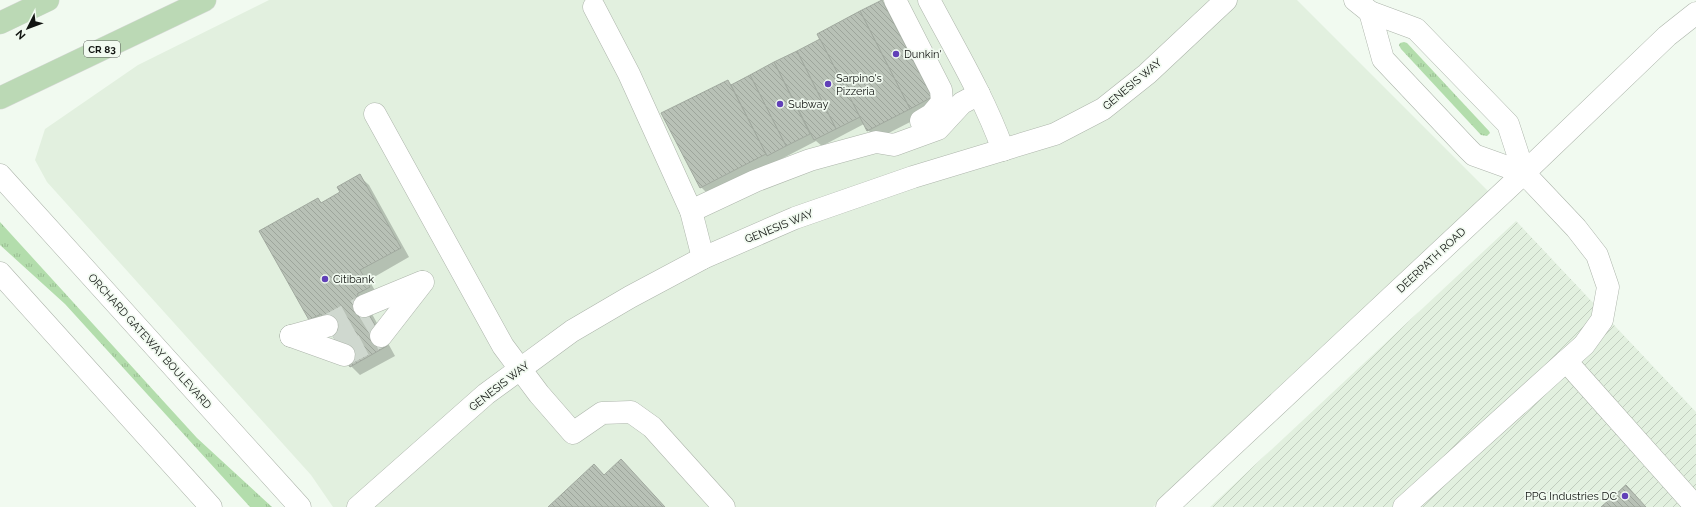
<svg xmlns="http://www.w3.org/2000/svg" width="1696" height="507" font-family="Raleway,sans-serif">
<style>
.built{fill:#e2f0df}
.industrial{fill:url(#industrial-furrows)}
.grass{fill:url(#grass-tufts)}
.shadow{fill:#0003}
.building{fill:url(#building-back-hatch);stroke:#a1a99f}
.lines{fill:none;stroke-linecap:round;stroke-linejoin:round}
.minor-tunnel{stroke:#cfd8cf;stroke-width:22;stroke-dasharray:22 11;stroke-linecap:butt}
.minor-casing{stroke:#adb5ab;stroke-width:23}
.major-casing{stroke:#d9d9d9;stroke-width:23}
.minor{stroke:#fff;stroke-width:22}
.major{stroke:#bbd9b5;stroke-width:22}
.poi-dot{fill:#6140b8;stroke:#f1faf0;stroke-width:1.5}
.labels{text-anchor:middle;stroke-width:3.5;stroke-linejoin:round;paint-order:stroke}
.shield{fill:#f1faf0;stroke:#545954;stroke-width:1}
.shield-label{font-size:10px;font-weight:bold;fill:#111411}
.poi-label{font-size:11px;fill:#111411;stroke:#f1faf0;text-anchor:start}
.street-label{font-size:11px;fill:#111411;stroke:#f1faf0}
</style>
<defs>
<pattern id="industrial-furrows" width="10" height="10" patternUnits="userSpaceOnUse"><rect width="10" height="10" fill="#e2f0df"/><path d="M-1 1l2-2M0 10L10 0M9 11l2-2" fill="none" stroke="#c1cdbe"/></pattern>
<pattern id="grass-tufts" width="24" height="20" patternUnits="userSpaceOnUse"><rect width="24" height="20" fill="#b3ddac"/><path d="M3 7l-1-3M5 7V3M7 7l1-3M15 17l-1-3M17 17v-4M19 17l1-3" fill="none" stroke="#99bd93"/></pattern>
<pattern id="building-back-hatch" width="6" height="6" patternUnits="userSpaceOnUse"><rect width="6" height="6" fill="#b8c1b6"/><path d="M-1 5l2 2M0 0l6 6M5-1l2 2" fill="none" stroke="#9da59b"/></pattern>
</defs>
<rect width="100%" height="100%" fill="#f1faf0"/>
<!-- built -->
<polygon class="built" points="269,0 1297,0 1489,192 1153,507 333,507 311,475 47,182 35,160 45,129 138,65"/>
<!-- industrial -->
<polygon class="industrial" points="1516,221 1696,412 1696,507 1210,507"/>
<!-- grass -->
<g class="grass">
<polygon points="1404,42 1407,43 1489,131 1490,133 1487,136 1481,135 1401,49 1399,45 1400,43"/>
<polygon points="0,222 197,438 272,507 250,507 65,304 0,245"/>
</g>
<!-- shadow -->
<g class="shadow">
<polygon points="882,1 889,8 938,104 918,118 877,139 868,130 864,124 822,146 816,141 710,196 701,187 727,81 732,85 821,40"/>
<polygon points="359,176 369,185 409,257 369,280 378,296 366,303 395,356 360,375 351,366 327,324 310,319 318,199 322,203 341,192"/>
</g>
<!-- building -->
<g class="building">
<polygon points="882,0 932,97 910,109 860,11"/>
<polygon points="860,11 910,109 867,131 817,34"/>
<polygon points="820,39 860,117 836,129 797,51"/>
<polygon points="797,51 836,129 814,140 774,62"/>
<polygon points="774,62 810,134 786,146 750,75"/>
<polygon points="750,75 786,146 767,156 731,85"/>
<polygon points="728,80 766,154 700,188 661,113"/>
<polygon points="360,174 401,248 360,270 370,287 357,294 387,346 350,367 321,314 309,320 259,231 318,198 321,203 340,192 337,187"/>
<polygon points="621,459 665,507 548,507 594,464 604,475"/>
<polygon points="1626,485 1646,507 1601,507"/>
</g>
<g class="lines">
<!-- minor-tunnel -->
<g class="minor-tunnel">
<polyline points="327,326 364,306"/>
<polyline points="336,342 372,321"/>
<polyline points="344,355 381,336"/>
</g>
<!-- minor casing -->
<g class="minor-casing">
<g id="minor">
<polyline points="895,0 941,90 942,102 931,115 921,121"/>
<path d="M929 0C955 49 984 97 1003 150"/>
<polyline points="1355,0 1370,12 1416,29 1508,124 1524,173 1576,228 1597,255 1608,287 1602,320 1584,345 1566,361 1696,507"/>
<polyline points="594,7 629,74 691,211 703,258"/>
<polyline points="1370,12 1383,59 1467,148 1474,155 1524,173"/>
<polyline points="375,114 503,346 539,394 573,433 602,413 631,412 652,427 724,507"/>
<polyline points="0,175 300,507"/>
<polyline points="691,211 755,181 810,160 876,142 894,145 938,129 962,103 979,94"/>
<polyline points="0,273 211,507"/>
<polyline points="364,306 422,282"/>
<polyline points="291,336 344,355"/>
<polyline points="291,336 327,326"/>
<polyline points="381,336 423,282"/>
<polyline points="358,507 486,394 572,331 630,297 703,258 795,218 913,177 1055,134 1103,109 1147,74 1226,0"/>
<polyline points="1167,507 1524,173 1667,36 1696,13"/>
<polyline points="1404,507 1566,361"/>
</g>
</g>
<!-- major casing -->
<g class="major-casing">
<g id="major">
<polyline points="0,23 48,0"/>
<polyline points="0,98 205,0"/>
</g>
</g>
<!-- minor -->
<use href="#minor" class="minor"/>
<!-- major -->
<use href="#major" class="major"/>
</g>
<!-- markers -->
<g class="poi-dot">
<circle cx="896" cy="54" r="4"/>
<circle cx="828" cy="84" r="4"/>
<circle cx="780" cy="104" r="4"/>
<circle cx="325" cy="279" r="4"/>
<circle cx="1625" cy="496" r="4"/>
</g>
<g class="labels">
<!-- shield labels -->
<rect class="shield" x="84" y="41" width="36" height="16" rx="3"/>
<g class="shield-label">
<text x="102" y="53">CR 83</text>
</g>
<!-- poi labels -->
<g class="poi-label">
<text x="904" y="58">Dunkin'</text>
<text x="836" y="82">Sarpino's<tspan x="836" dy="13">Pizzeria</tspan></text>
<text x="788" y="108">Subway</text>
<text x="333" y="283">Citibank</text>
<text x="1617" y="500" text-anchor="end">PPG Industries DC</text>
</g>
<!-- street labels -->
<g class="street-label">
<text transform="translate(1132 84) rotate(-40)" y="4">GENESIS WAY</text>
<text transform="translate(779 226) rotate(-22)" y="4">GENESIS WAY</text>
<text transform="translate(1431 260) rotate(-43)" y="4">DEERPATH ROAD</text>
<text transform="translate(150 341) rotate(48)" y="4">ORCHARD GATEWAY BOULEVARD</text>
<text transform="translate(499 386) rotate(-38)" y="4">GENESIS WAY</text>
</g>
</g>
<!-- north arrow -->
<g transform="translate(28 28) rotate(228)" stroke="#f1faf0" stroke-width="3" paint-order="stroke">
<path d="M0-3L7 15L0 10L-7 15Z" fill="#111411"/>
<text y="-6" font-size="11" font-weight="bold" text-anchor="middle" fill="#111411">N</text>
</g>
</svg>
